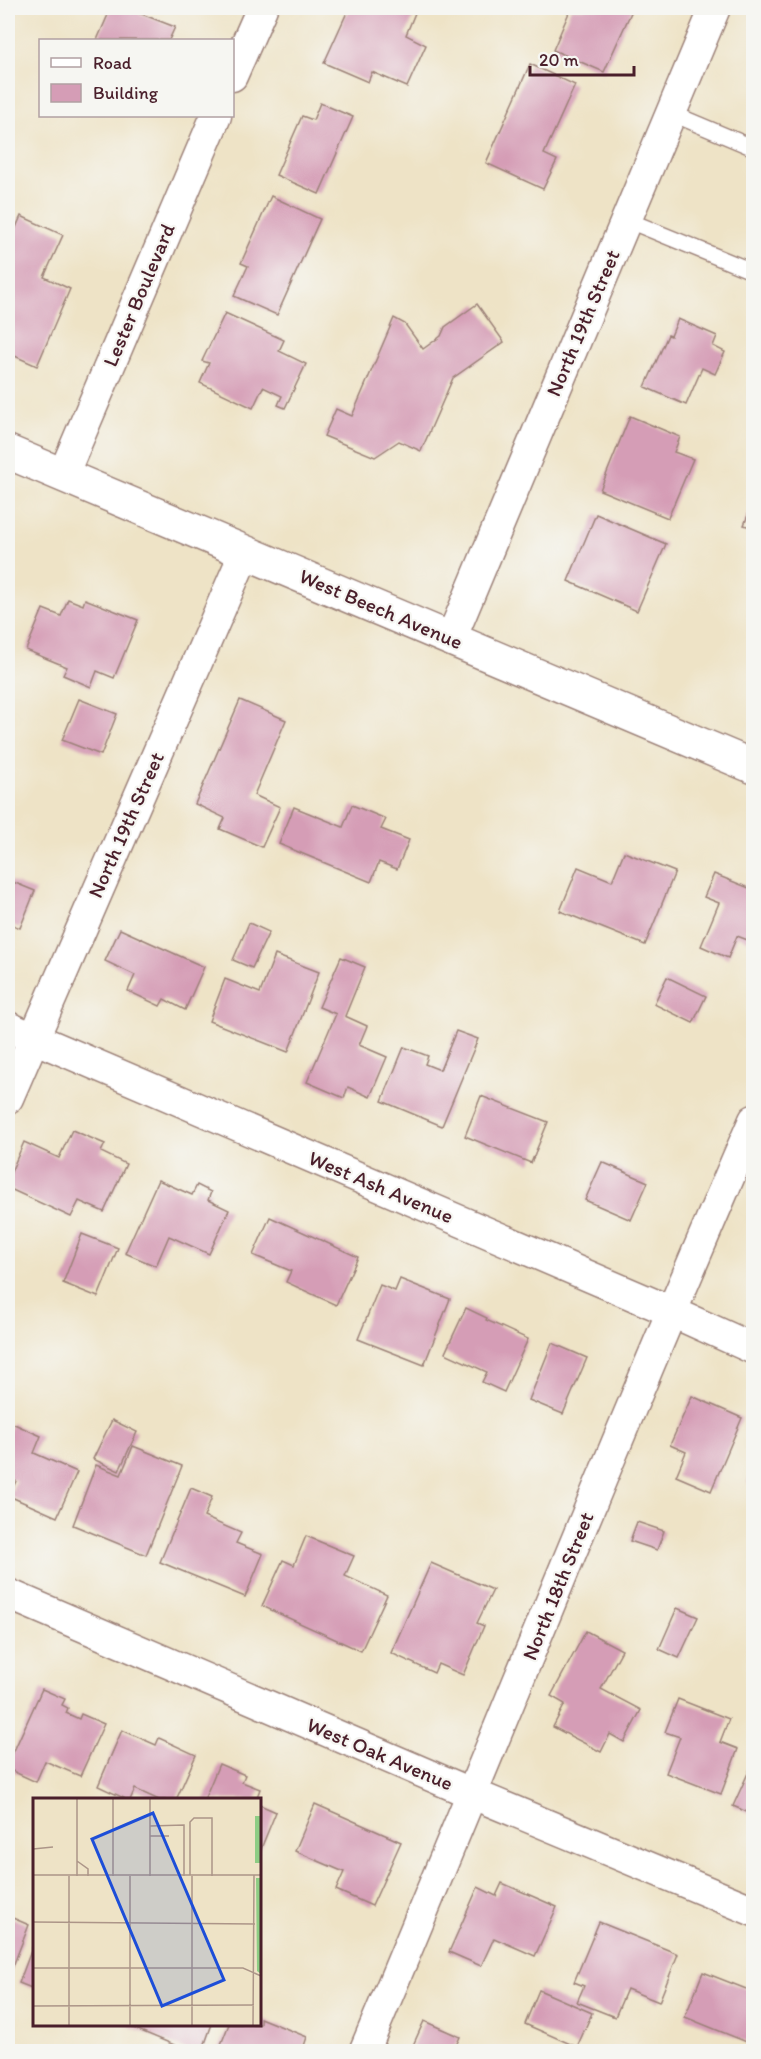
<svg xmlns="http://www.w3.org/2000/svg" width="761" height="2059" font-family="Itim,sans-serif">
<style>
.building{fill:#d59db6}
.lines{fill:none;stroke-linecap:round;stroke-linejoin:round}
.service-casing{stroke:#9c8178;stroke-width:18}
.minor-casing{stroke:#9c8178;stroke-width:33}
.secondary-casing{stroke:#9c8178;stroke-width:36}
.service{stroke:#fff;stroke-width:15}
.minor{stroke:#fff;stroke-width:30}
.secondary{stroke:#fff;stroke-width:33}
.labels{text-anchor:middle;stroke-width:4.5;stroke-linejoin:round;paint-order:stroke}
.street-label{font-size:21px;fill:#4a1f2b;stroke:#f6f6f2}
.inset-road{fill:none;stroke:#ac9588;stroke-width:1.5}
.view{fill:#1d4ed8;fill-opacity:0.15;stroke:#1d4ed8;stroke-width:3}
.inset-edge{fill:none;stroke:#4a1f2b;stroke-width:3}
</style>
<rect width="100%" height="100%" fill="#f6f6f2"/>
<filter id="ink" filterUnits="userSpaceOnUse"><feTurbulence type="fractalNoise" baseFrequency=".0167" numOctaves="2"/><feDisplacementMap in="SourceGraphic" scale="12" xChannelSelector="R" yChannelSelector="G"/><feConvolveMatrix kernelMatrix="1 2 1 2 8 2 1 2 1" color-interpolation-filters="sRGB"/></filter>
<filter id="wash" filterUnits="userSpaceOnUse"><feTurbulence type="fractalNoise" baseFrequency=".008" numOctaves="4" result="noise"/><feDisplacementMap in="SourceGraphic" scale="24" xChannelSelector="R" yChannelSelector="G"/><feGaussianBlur stdDeviation="1.35" result="paint"/><feColorMatrix in="noise" values="0 0 0 0 0 0 0 0 0 0 0 0 0 0 0 0 0 1.4 0 .05"/><feComposite in="paint" operator="in"/></filter>
<g filter="url(#wash)">
<rect width="100%" height="100%" fill="#eee3c6"/>
<g id="blocks">
<!-- building -->
<g class="building">
<polygon points="111,8 126,8 175,27 169,40 97,40"/>
<polygon points="349,8 417,8 406,35 426,45 407,87 372,72 368,82 324,63"/>
<polygon points="571,8 633,8 604,72 553,50"/>
<polygon points="530,64 575,85 544,154 557,160 543,189 486,163"/>
<polygon points="320,103 353,117 319,194 276,175 302,116 313,120"/>
<polygon points="271,196 320,219 277,315 234,296 248,266 241,263"/>
<polygon points="21,216 63,235 44,277 70,289 37,366 8,353 8,246"/>
<polygon points="477,304 504,342 453,378 421,451 399,441 375,457 324,436 336,409 352,416 394,318 405,324 423,349 441,336 445,327"/>
<polygon points="225,313 284,340 279,351 306,364 285,408 278,405 282,396 263,387 253,408 200,383 209,363 202,361"/>
<polygon points="678,319 717,336 713,346 725,352 715,374 702,368 686,405 645,387 668,335 671,336"/>
<polygon points="630,416 680,437 674,452 693,459 668,518 600,490"/>
<polygon points="753,503 754,503 754,528 744,525"/>
<polygon points="596,514 666,544 637,611 568,581"/>
<polygon points="68,599 83,605 85,599 138,620 114,678 97,671 91,687 63,675 67,667 26,650 43,609 61,616"/>
<polygon points="79,699 117,714 101,755 62,740"/>
<polygon points="240,700 286,720 254,795 280,807 262,847 220,829 225,818 195,804"/>
<polygon points="352,805 386,819 381,829 409,840 397,869 379,862 371,882 279,844 294,807 343,827"/>
<polygon points="624,852 675,872 645,945 560,911 578,867 612,881"/>
<polygon points="714,874 754,890 754,940 753,942 737,936 728,958 701,946 719,903 704,897"/>
<polygon points="8,880 35,891 20,928 8,923"/>
<polygon points="249,923 269,932 252,968 233,960"/>
<polygon points="120,929 204,967 185,1010 164,999 160,1006 128,991 135,975 105,961"/>
<polygon points="275,955 319,972 288,1052 209,1021 225,979 260,993"/>
<polygon points="341,957 365,967 345,1016 367,1026 359,1045 387,1057 370,1097 348,1087 344,1098 307,1082 336,1014 319,1007"/>
<polygon points="667,977 706,996 693,1023 654,1004"/>
<polygon points="456,1031 478,1039 442,1126 382,1101 404,1047 428,1056 425,1064 440,1070"/>
<polygon points="481,1096 548,1122 531,1163 465,1136"/>
<polygon points="72,1130 105,1144 101,1152 126,1164 104,1212 79,1201 71,1217 8,1188 8,1179 24,1142 59,1158"/>
<polygon points="602,1162 648,1182 631,1220 585,1200"/>
<polygon points="158,1180 192,1195 197,1185 211,1192 208,1200 229,1210 209,1254 169,1236 156,1266 125,1253"/>
<polygon points="270,1217 358,1257 336,1305 286,1282 291,1271 253,1255"/>
<polygon points="82,1234 118,1248 98,1297 63,1283"/>
<polygon points="400,1279 450,1299 424,1365 358,1339 380,1285 395,1291"/>
<polygon points="466,1308 487,1318 486,1320 528,1339 504,1392 482,1382 487,1372 445,1353"/>
<polygon points="552,1343 587,1358 563,1414 529,1400"/>
<polygon points="692,1396 742,1418 711,1491 676,1476 686,1452 670,1445"/>
<polygon points="112,1420 137,1432 119,1471 93,1459"/>
<polygon points="12,1423 41,1436 34,1453 77,1472 57,1517 9,1496 16,1481 8,1477 8,1434"/>
<polygon points="133,1446 182,1466 146,1555 73,1525 96,1465 121,1475"/>
<polygon points="753,1468 754,1468 754,1485 747,1483"/>
<polygon points="191,1488 212,1497 204,1517 241,1533 236,1543 263,1554 245,1597 160,1562"/>
<polygon points="637,1522 664,1531 657,1550 630,1541"/>
<polygon points="306,1536 354,1556 345,1576 387,1595 361,1651 262,1606 283,1560 294,1565"/>
<polygon points="431,1563 493,1590 477,1623 484,1626 463,1675 438,1664 434,1673 391,1653"/>
<polygon points="677,1608 698,1617 679,1658 659,1649"/>
<polygon points="586,1631 622,1650 601,1689 641,1710 624,1742 610,1734 601,1752 553,1727 565,1704 551,1696"/>
<polygon points="42,1689 65,1699 62,1705 68,1708 66,1713 79,1719 81,1714 104,1724 80,1776 45,1761 36,1782 8,1769 8,1764"/>
<polygon points="678,1699 729,1719 720,1742 738,1749 721,1794 666,1773 680,1737 665,1732"/>
<polygon points="122,1730 156,1745 159,1738 196,1755 176,1800 159,1800 135,1789 130,1800 128,1800 98,1786"/>
<polygon points="754,1760 754,1815 733,1806"/>
<polygon points="219,1764 245,1775 242,1782 260,1789 256,1800 204,1800"/>
<polygon points="315,1804 401,1842 372,1906 336,1890 344,1872 295,1851"/>
<polygon points="260,1805 276,1812 260,1851"/>
<polygon points="502,1883 557,1907 535,1956 494,1938 481,1966 449,1952 478,1887 496,1896"/>
<polygon points="8,1916 29,1925 10,1974 8,1973"/>
<polygon points="599,1922 678,1954 659,2002 627,1989 615,2017 577,2002 584,1986 574,1982"/>
<polygon points="34,1943 34,1989 19,1983"/>
<polygon points="703,1972 754,1992 754,2045 685,2017"/>
<polygon points="539,1990 592,2013 577,2047 525,2024"/>
<polygon points="260,2018 307,2037 302,2052 218,2052 229,2024 260,2024"/>
<polygon points="424,2021 460,2037 453,2052 410,2052"/>
<polygon points="124,2024 212,2024 202,2052 191,2052"/>
</g>
</g>
</g>
<g filter="url(#ink)">
<use href="#blocks" fill-opacity="0" stroke="#9c8178" stroke-width="1.5"/>
<g class="lines">
<!-- service casing -->
<g class="service-casing">
<g id="service">
<polyline points="671,113 754,148"/>
<polyline points="627,220 754,272"/>
</g>
</g>
<!-- minor casing -->
<g class="minor-casing">
<g id="minor">
<polyline points="232,76 262,8"/>
<polyline points="63,475 216,116"/>
<polyline points="451,639 715,8"/>
<polyline points="8,1027 670,1311 754,1349"/>
<polyline points="8,1098 245,552"/>
<polyline points="8,1594 473,1794 754,1911"/>
<path d="M364 2052C495 1742 619 1429 754 1120"/>
</g>
</g>
<!-- secondary casing -->
<g class="secondary-casing">
<polyline id="secondary" points="8,452 754,767"/>
</g>
<!-- service -->
<use href="#service" class="service"/>
<!-- minor -->
<use href="#minor" class="minor"/>
<!-- secondary -->
<use href="#secondary" class="secondary"/>
</g>
</g>
<g class="labels">
<!-- street labels -->
<g class="street-label">
<text transform="translate(139 295) rotate(-67)" y="7">Lester Boulevard</text>
<text transform="translate(583 323) rotate(-67)" y="7">North 19th Street</text>
<text transform="translate(381 609) rotate(23)" y="7">West Beech Avenue</text>
<text transform="translate(126 825) rotate(-66)" y="7">North 19th Street</text>
<text transform="translate(381 1187) rotate(23)" y="7">West Ash Avenue</text>
<text transform="translate(558 1586) rotate(-68)" y="7">North 18th Street</text>
<text transform="translate(380 1754) rotate(23)" y="7">West Oak Avenue</text>
</g>
</g>
<!-- overview -->
<g transform="translate(33 1798)">
<rect width="228" height="228" fill="#eee3c6"/>
<path d="M222 18H228V65H222ZM223 80H228V176L224 173Z" fill="#8dcd84"/>
<path class="inset-road" d="M44 0V78M117 0V78M117 28 151 27V78M117 38H136M0 51 20 49M44 63 55 71V78M0 77H228M157 77V24L161 20H179V78M36 78V228M80 78V0M0 124 222 126M0 170H210L228 178M0 208 221 207M97 228V78M159 228V78M220 228 221 77"/>
<path class="view" d="M120 15 191 182 129 208 59 41Z"/>
<rect width="228" height="228" class="inset-edge"/>
</g>
<!-- margin -->
<rect width="761" height="2059" fill="none" stroke="#f6f6f2" stroke-width="30"/>
<!-- legend -->
<rect x="39" y="39" width="195" height="78" fill="#f6f6f2" stroke="#b1a0a2" stroke-width="1.5"/>
<rect x="51" y="58" width="30" height="9" fill="#ffffff" stroke="#b1a0a2" stroke-width="1.5"/>
<text x="93" y="69" font-size="18" fill="#4a1f2b">Road</text>
<rect x="51" y="84" width="30" height="18" fill="#d59db6" stroke="#b1a0a2" stroke-width="1.5"/>
<text x="93" y="99" font-size="18" fill="#4a1f2b">Building</text>
<!-- scale -->
<path d="M530 66v9h104v-9" fill="none" stroke="#4a1f2b" stroke-width="3"/>
<text x="539" y="66" font-size="18" fill="#4a1f2b" stroke="#f6f6f2" stroke-width="4.5" paint-order="stroke">20 m</text>
</svg>
